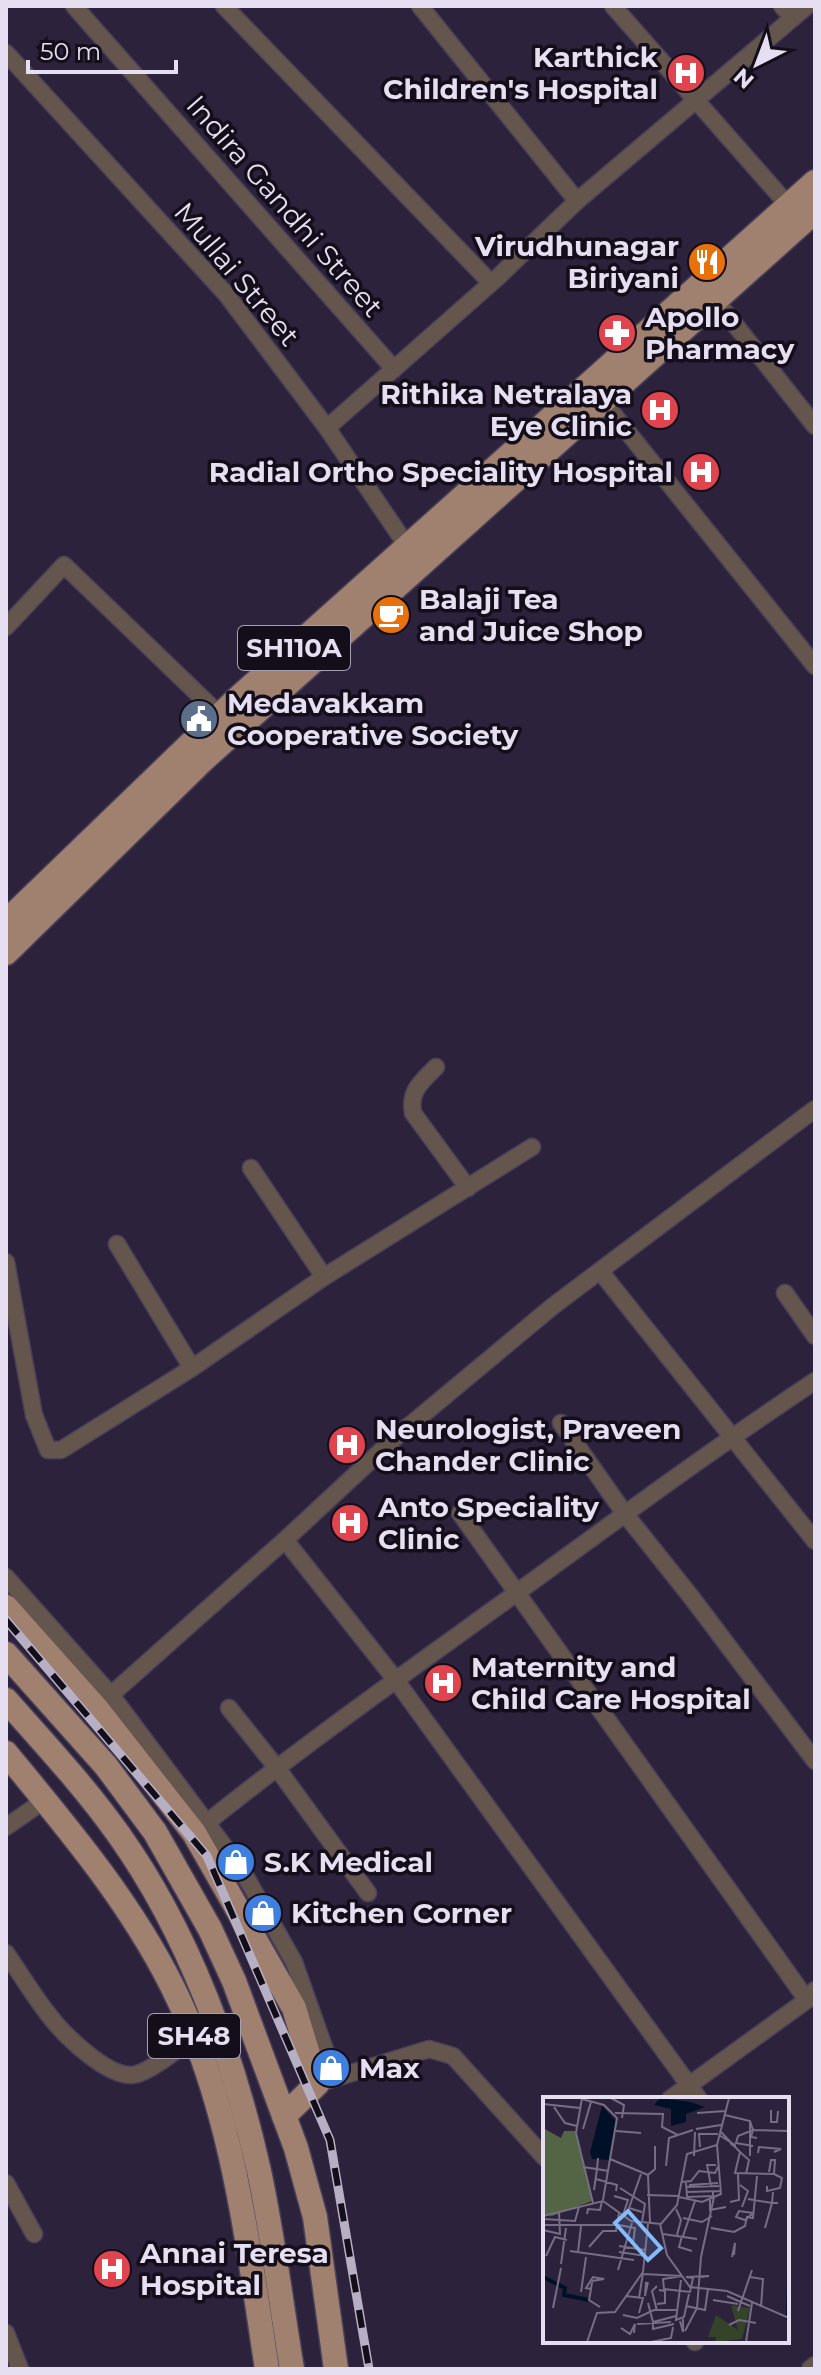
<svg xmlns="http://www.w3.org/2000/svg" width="821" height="2375" font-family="Montserrat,sans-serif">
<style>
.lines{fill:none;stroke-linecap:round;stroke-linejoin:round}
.street-casing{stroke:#4a4059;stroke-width:19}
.primary-casing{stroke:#4a4059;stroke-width:27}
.street{stroke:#64554d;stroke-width:16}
.primary{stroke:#a08170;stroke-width:24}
.rail-casing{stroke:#b7b0c4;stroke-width:9}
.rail{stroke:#130e1a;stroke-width:6;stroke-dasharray:18;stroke-linecap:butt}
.labels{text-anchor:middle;stroke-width:7;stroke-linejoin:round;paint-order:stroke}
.shield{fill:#130e1a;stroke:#a6a0b0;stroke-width:2}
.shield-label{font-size:26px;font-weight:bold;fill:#e5dff1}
.poi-label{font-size:28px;font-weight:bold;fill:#e5dff1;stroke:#130e1a;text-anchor:start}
.street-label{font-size:28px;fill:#e5dff1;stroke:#130e1a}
.inset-river{fill:none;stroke:#001127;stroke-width:4}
.inset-road{fill:none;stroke:#766e84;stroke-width:2}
.view{fill:#86bbfb;fill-opacity:0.15;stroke:#86bbfb;stroke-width:4}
.inset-edge{fill:none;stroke:#e5dff1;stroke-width:4}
</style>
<rect width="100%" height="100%" fill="#2c223c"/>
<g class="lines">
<!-- street casing -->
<g class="street-casing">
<g id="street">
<polyline points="74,6 394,369"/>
<polyline points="224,6 491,283"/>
<polyline points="420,6 577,201"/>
<polyline points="613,6 788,205"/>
<polyline points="782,6 793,18"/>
<polyline points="6,53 226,294 327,428 407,546"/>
<polyline points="713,301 725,312 815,426"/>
<polyline points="598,395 815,666"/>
<polyline points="327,428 497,278 577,201 807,6"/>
<polyline points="6,627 64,565 226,721"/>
<path d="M436 1067C421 1082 409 1091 413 1113L468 1188"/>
<polyline points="251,1168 324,1277"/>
<polyline points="117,1244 192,1368"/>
<polyline points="6,1262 34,1415 48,1450 61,1450 192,1368 324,1277 532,1147"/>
<polyline points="600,1271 815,1541"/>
<polyline points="785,1293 815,1336"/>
<polyline points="561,1423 625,1514 692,1598 815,1761"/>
<polyline points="460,1513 807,2000"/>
<polyline points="6,1577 111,1695 242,1870 294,1962 335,2078"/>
<polyline points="104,1701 285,1540"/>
<polyline points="229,1708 277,1768 368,1893"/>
<polyline points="6,1827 45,1800"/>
<path d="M194 1833C299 1748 410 1670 519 1591 617 1520 714 1448 815 1381"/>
<path d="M6 1953C20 1973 33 1995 48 2014 63 2034 111 2082 137 2074 155 2069 179 2047 194 2037"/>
<polyline points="326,2081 429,2049 453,2056 545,2158"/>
<polyline points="670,2099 807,2000 815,1990"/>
<polyline points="699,2099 395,1679 285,1540 397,1436 553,1306 815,1109"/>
<polyline points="6,2183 34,2234"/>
<polyline points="6,2333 20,2369"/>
<polyline points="695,2341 695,2342"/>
<polyline points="810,2369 815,2365"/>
</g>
</g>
<!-- primary casing -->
<g class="primary-casing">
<g id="primary">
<polyline points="6,922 237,699 815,182"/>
<polyline points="6,953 203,760 815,211"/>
<polyline points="6,1607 96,1708 194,1833 294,2008 317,2084 284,2116"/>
<polyline points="6,1654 106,1766 155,1832 210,1929 234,1981 296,2148 315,2217 336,2369"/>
<path d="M6 1700C45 1744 85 1787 119 1835 188 1932 233 2055 259 2171 273 2236 281 2303 292 2369"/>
<path d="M6 1753C66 1826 129 1900 172 1986 232 2105 247 2239 267 2369"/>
</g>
</g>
<!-- street -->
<use href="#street" class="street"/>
<!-- primary -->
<use href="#primary" class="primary"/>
<!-- rail casing -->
<g class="rail-casing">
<polyline id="rail" points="6,1620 207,1856 330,2140 369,2369"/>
</g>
<!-- rail -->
<use href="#rail" class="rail"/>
</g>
<!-- icons -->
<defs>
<g id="hospital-disc" transform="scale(2)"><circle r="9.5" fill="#e0444e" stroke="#130e1a"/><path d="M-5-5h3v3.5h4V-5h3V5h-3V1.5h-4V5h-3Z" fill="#fff"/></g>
<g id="restaurant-disc" transform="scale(2)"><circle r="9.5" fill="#e8710a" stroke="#130e1a"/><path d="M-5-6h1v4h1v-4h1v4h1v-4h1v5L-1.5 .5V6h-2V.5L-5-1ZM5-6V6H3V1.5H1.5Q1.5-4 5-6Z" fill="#fff"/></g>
<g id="pharmacy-disc" transform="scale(2)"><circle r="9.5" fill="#e0444e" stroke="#130e1a"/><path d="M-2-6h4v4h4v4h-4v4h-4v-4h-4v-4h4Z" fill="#fff"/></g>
<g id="cafe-disc" transform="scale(2)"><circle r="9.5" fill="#e8710a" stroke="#130e1a"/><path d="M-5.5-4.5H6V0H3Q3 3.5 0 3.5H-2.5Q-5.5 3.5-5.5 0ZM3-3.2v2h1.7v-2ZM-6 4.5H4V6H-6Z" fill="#fff"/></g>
<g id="civic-disc" transform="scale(2)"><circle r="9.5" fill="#5c6f8a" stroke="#130e1a"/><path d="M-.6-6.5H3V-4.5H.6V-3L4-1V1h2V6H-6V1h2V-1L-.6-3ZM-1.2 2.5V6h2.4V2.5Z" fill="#fff"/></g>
<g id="shop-disc" transform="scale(2)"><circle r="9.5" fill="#3f7fe0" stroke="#130e1a"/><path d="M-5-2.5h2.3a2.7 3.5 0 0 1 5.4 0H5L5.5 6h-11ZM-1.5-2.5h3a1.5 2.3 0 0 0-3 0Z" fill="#fff"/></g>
</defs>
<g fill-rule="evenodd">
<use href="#hospital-disc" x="686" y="73"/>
<use href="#restaurant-disc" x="707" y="262"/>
<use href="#pharmacy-disc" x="617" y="333"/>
<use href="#hospital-disc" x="660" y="410"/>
<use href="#hospital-disc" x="701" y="472"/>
<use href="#cafe-disc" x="391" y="615"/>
<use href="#civic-disc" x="199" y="719"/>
<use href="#hospital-disc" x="347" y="1445"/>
<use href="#hospital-disc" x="350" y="1523"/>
<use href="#hospital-disc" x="443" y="1683"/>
<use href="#shop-disc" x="236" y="1862"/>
<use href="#shop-disc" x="263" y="1913"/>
<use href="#shop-disc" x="331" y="2068"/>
<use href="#hospital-disc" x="112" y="2269"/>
</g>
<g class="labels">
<!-- shield labels -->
<g class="shield">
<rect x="238" y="626" width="112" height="44" rx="6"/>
<rect x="148" y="2014" width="92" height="44" rx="6"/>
</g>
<g class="shield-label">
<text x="294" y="657">SH110A</text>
<text x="194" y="2045">SH48</text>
</g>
<!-- poi labels -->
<g class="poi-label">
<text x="658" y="67" text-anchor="end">Karthick<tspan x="658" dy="32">Children's Hospital</tspan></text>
<text x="679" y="256" text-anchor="end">Virudhunagar<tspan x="679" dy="32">Biriyani</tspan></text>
<text x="645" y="327">Apollo<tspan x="645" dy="32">Pharmacy</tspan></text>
<text x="632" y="404" text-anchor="end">Rithika Netralaya<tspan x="632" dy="32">Eye Clinic</tspan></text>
<text x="673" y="482" text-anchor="end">Radial Ortho Speciality Hospital</text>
<text x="419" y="609">Balaji Tea<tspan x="419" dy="32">and Juice Shop</tspan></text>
<text x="227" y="713">Medavakkam<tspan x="227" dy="32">Cooperative Society</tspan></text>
<text x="375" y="1439">Neurologist, Praveen<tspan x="375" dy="32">Chander Clinic</tspan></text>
<text x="378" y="1517">Anto Speciality<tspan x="378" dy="32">Clinic</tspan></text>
<text x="471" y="1677">Maternity and<tspan x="471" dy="32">Child Care Hospital</tspan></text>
<text x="264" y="1872">S.K Medical</text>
<text x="291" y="1923">Kitchen Corner</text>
<text x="359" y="2078">Max</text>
<text x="140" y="2263">Annai Teresa<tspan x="140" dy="32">Hospital</tspan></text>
</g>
<!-- street labels -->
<g class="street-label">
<text transform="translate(285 206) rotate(49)" y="10">Indira Gandhi Street</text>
<text transform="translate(237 274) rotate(50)" y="10">Mullai Street</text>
</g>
</g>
<!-- overview -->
<g transform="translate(543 2097)">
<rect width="246" height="246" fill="#2c223c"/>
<path d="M188 208 207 211 199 242 172 245 173 240H165L173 218 195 233Z" fill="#354429"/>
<path d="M0 31 18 41 21 34H32L49 104 9 119 0 117Z" fill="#546545"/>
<path d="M117 1 148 5 162 10 143 17V25L128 29V12L111 8ZM59 9 73 24 67 63 49 62 47 55Z" fill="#001127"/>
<path class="inset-river" d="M0 180 22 191 21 198 46 203M245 223 246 178"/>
<path class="inset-road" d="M39 1 33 36 50 106M68 1 81 8 79 21M39 2 61 8 74 21 60 103M0 7 37 11M11 10 22 26 34 29M228 13V25H234L235 14M72 16 120 17 119 30 135 38M154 16 182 14M182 18 207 24 210 33 246 34M207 24V59M40 32 48 5M153 32 178 28M73 34 98 36M178 35 197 55 192 76 231 77 232 63H228L226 75M176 38 192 48V50L187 46M210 49 193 46 195 39 210 33 208 40 214 41M157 50 156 37H175M197 55 206 63 203 77M215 56 216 50 238 52 231 55M151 59 152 35M67 62 105 78M123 69 126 41 150 33M40 70 54 72 55 61M98 77 86 111 99 115M105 78 107 126M105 78 112 72V49M53 82 74 88 73 94M139 85 148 84 156 74 172 76 176 68M143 86 144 100 170 99V94M146 88 175 86M197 88 205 94 199 110M168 89 164 68H173M224 89V94L237 91 239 81 231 77M143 90 176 89M77 91 102 107 99 125M51 93 54 72 65 74M144 95 177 94M104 98 136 99M71 99 85 103 80 118M136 100 159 105 178 97 174 48M167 102V113L183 110M205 102 229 106 230 95M187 105 196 103 195 77M133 112 138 123 134 138M44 117 45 112 57 113 59 104M209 117 202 123 193 120 196 114 210 116M0 119 60 104 88 124 118 127 134 108 144 57 174 48 186 1M140 121 159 125 169 119M0 122 32 124 36 110M117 127 124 158 147 190 184 194 246 221M0 128H72M76 128 92 131 90 146M168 131 191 135 202 129 204 120 210 121 214 79M222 131 229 106H235M0 133 17 137 16 115M120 137 154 142M139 139 136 150 149 154M140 139 152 104M76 149 102 153M46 150 60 134H73L76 116M27 154 91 163M35 155 38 129M76 155 103 159M3 159 12 140 24 143M189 160 192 146 191 158M18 167 23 131M75 173 89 126M100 177 139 179M139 179 120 182 121 192 147 195 150 181 143 180M143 180 166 179 158 180M207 180 220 182 218 210M138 183 133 223 141 220 146 197M49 185 48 192 43 191 50 180 61 182 49 184M103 185 102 199 105 185M114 189 109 194 114 214M48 192 46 203 57 210M38 195 43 160M83 199 100 201 96 216M184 199 207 209M96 201 100 176M170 203 195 207M105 206 110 225 133 219M114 207 122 206V194L116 193M143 209 162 213 165 192M10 211 18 171M195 214 209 173M80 218 94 221 111 213H133M137 224 140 235V222M94 227 128 225M110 227V232L131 227M186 228 196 223 213 226M78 231 87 237 92 227 91 236M142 234 154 211 158 160 171 100M44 245 54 216 72 215 100 175 105 127M108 245 128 241 130 230M203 245 209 206"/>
<path class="view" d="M85 114 118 151 105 163 72 126Z"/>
<rect width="246" height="246" class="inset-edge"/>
</g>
<!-- border -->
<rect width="821" height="2375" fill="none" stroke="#e5dff1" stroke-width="16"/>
<!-- north arrow -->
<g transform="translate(757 64) rotate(222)" stroke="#130e1a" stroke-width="6" paint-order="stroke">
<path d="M0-6L14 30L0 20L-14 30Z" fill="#e5dff1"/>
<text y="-12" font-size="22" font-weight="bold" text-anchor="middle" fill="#e5dff1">N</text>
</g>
<!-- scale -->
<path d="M28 60v12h148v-12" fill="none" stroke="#e5dff1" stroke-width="4"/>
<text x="40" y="60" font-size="24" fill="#e5dff1" stroke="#130e1a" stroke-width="6" paint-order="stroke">50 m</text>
</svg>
